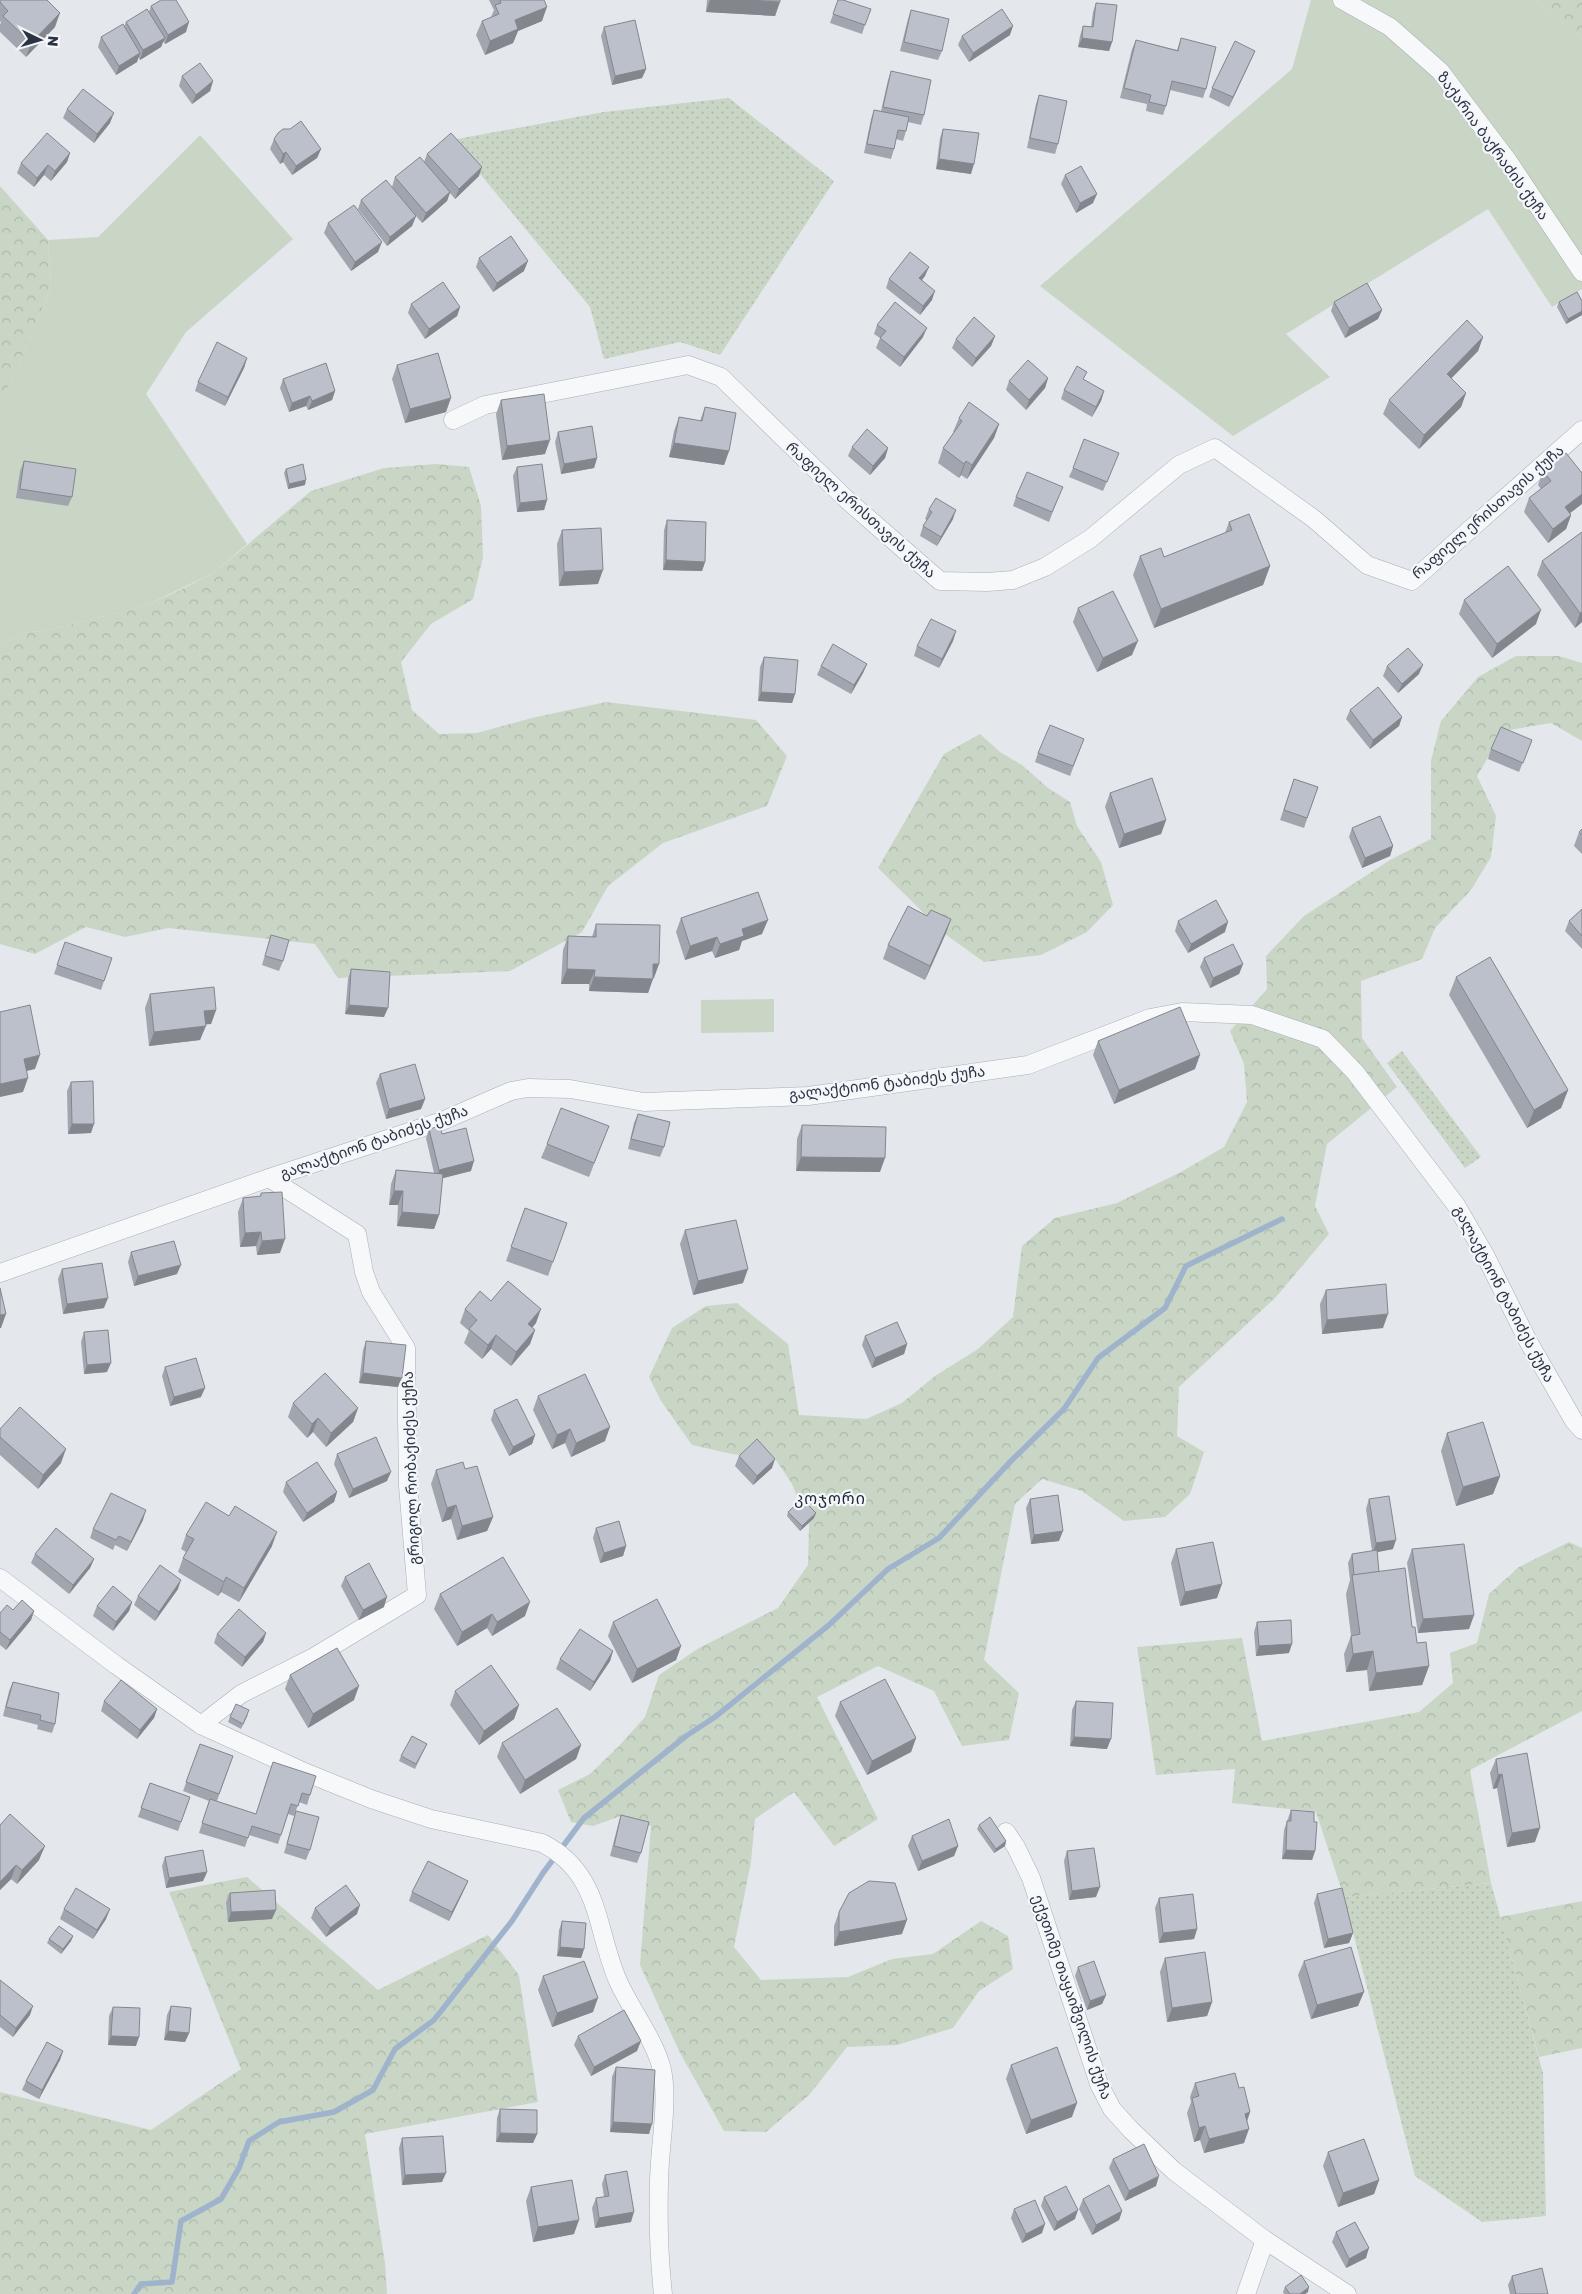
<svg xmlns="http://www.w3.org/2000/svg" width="1582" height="2294" font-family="'Golos Text','Noto Sans Georgian',sans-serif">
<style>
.grass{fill:url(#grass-dots)}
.forest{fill:url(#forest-crowns)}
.garden{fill:#c9d6c5}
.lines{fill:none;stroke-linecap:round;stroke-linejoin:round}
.stream{stroke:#9fb4cc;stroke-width:5.5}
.minor-casing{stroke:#a9aeb7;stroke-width:19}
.minor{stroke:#f7f8fa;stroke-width:18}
.wall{fill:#a1a5ae}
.shaded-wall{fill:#83868d}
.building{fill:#bbc0ca;stroke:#83868d}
.labels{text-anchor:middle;stroke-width:4.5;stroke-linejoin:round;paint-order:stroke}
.street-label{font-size:15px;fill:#2b3445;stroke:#f4f6f9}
.neighbourhood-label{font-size:16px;letter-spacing:1px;fill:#1d2536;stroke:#f4f6f9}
</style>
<defs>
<pattern id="grass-dots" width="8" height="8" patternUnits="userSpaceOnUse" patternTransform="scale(1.25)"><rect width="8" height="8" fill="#c9d6c5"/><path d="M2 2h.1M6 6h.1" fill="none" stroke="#adb8ab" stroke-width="1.8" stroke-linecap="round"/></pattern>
<pattern id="forest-crowns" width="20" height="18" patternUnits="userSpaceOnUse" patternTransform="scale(1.25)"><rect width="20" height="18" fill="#c9d6c5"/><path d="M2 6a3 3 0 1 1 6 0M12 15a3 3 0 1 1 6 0" fill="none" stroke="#adb8ab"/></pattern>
</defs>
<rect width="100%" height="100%" fill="#e4e7ec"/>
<!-- grass -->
<g class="grass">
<polygon points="729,98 834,181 720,355 680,342 604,359 590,307 452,140 604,112"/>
<polygon points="1402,1051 1481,1157 1465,1168 1387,1063"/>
<polygon points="1491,1883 1543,2073 1546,2216 1482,2222 1415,2176 1344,1897"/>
</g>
<!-- forest -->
<g class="forest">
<polygon points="1536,0 1582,0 1582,39"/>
<polygon points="0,186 48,240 51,287 11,384 0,397"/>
<polygon points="436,464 469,467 481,506 483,557 473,599 431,624 401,662 412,710 439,734 477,733 532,718 606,702 756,720 787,756 767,806 663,843 608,886 582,932 510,971 338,978 315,944 168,928 125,937 86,927 35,954 0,944 0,645 27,632 45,631 145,606 182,589 215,572 311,491 384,468"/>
<polygon points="1516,656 1559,656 1582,663 1582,741 1551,723 1504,731 1477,776 1496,816 1491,857 1471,890 1435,928 1422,959 1361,981 1362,1038 1397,1087 1327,1144 1315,1206 1329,1234 1276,1297 1179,1387 1177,1436 1204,1452 1190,1494 1165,1517 1124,1521 1082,1491 1042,1479 1015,1504 984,1660 1019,1693 1009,1740 962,1746 934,1691 878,1666 817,1697 878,1819 834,1846 794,1792 755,1819 751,1862 734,1947 761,1980 848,1977 892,1959 933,1954 981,1921 1008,1936 1013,1969 979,1991 953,2028 897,2045 847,2047 809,2095 766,2132 724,2131 680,2053 640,1965 651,1826 621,1816 593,1826 571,1822 558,1790 590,1774 618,1747 645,1717 659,1675 699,1648 778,1608 808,1565 809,1524 792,1484 776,1460 732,1454 692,1445 661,1401 649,1377 672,1328 706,1306 737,1303 788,1344 799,1415 866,1419 902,1403 935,1376 978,1349 1013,1317 1022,1246 1055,1218 1117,1203 1181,1172 1224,1147 1247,1102 1244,1064 1230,1031 1267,989 1266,956 1304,916 1390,860 1431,839 1431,761 1441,721 1478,677"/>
<polygon points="980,734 1000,752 1022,765 1048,788 1070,802 1077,826 1101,862 1113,905 1087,932 1041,955 984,962 945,934 878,868 944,754"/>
<polygon points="1569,1542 1582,1548 1582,1711 1470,1770 1491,1883 1344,1897 1316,1812 1232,1803 1235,1769 1156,1775 1137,1647 1242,1638 1262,1741 1419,1712 1453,1683 1450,1653 1477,1643 1489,1594 1519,1567"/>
<polygon points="247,1877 378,1990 488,1935 519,1975 538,2102 365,2134 385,2263 387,2294 0,2294 0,2092 151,2130 241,2069 169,1892"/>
<polygon points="1582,1901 1582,2048 1539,2057 1500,1917"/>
</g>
<!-- garden -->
<g class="garden">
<polygon points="1311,0 1536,0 1582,39 1582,289 1552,307 1488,209 1286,334 1330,377 1233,436 1040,286 1292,69"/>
<polygon points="200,135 293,239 186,332 146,394 247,544 215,572 145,606 45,631 27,632 0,645 0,397 11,384 51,287 48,240 98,237"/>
<polygon points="774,999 774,1032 701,1033 701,1000"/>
</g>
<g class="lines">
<!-- stream -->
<polyline class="stream" points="134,2294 141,2284 172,2282 181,2221 221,2199 239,2168 249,2141 279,2122 334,2112 373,2090 395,2049 434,2020 512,1921 543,1873 584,1818 686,1736 715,1717 829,1625 888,1569 939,1538 1010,1462 1064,1409 1098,1358 1165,1308 1186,1266 1282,1219"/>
<!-- minor casing -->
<g class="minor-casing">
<g id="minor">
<polyline points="1342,0 1390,27 1440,71 1508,161 1582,272"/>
<polyline points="453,420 485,405 688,365 721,377 846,499 940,581 987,582 1013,580 1045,567 1090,539 1179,465 1215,448 1314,519 1367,565 1412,581 1582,430"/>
<polyline points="0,1273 269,1178 442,1121 511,1091 528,1088 570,1089 644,1102 808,1096 1028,1065 1150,1018 1182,1012 1252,1015 1323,1039 1355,1072 1456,1205 1485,1255 1528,1341 1574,1421 1582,1430"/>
<path d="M0 1578 116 1665 201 1725 302 1771 371 1799 431 1819 542 1843C601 1873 595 1928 618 1981 630 2008 656 2042 662 2070 669 2102 659 2149 659 2184 658 2220 659 2258 663 2294"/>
<polyline points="201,1725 241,1694 314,1657 417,1595 408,1486 406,1348 371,1292 364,1272 357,1234 269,1178"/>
<polyline points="1006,1832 1016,1847 1031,1878 1099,2084 1112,2109 1131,2130 1174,2171 1265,2240 1347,2294"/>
<polyline points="1246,2294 1265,2240"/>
</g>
</g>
<!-- minor -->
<use href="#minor" class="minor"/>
</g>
<!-- wall -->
<g class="wall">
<polygon points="0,0 55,27 26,57 0,32 0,25 1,22 0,21"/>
<polygon points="489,0 544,0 542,21 518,31 513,43 485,55 476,35 482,21 491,17 494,10"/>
<polygon points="707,0 780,0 775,16 706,12"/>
<polygon points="838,0 865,25 862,34 830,23"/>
<polygon points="1096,3 1112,42 1109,51 1078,47 1080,36 1083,26 1091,27 1093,12"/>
<polygon points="151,6 186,32 165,44 163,41 161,47 140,60 138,57 137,62 116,75 98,47 101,37 124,27 126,22 149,12"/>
<polygon points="911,10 942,51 938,60 900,51 908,19"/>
<polygon points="604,27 646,69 642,78 612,85 601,36"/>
<polygon points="1010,35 969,62 958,45 962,36"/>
<polygon points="1181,38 1206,89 1203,98 1170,90 1166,106 1163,115 1146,111 1147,104 1120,98 1132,49 1136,40 1177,50"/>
<polygon points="1255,51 1251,60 1229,107 1209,97 1212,88"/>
<polygon points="891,71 924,115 921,125 908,122 906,131 903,141 896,139 894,149 891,159 864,153 871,119 874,110 881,111 888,80"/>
<polygon points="182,76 213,81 210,91 192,104 179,86"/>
<polygon points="1039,95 1058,144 1055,154 1027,148 1036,104"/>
<polygon points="67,109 110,123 94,143 63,118"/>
<polygon points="943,129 971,174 936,169 940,138"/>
<polygon points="274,139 321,149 317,158 292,175 283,162 280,164 270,149"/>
<polygon points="70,153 67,162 51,181 44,175 34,187 17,173 21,163"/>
<polygon points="427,154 479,176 455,199 450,193 447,201 422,223 393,189 416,216 412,226 387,246 358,209 361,200 392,187 395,177 424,162"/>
<polygon points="1065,175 1093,203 1076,213 1061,184"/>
<polygon points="328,223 378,252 351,271 324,233"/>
<polygon points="479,258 524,271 493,292 476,267"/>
<polygon points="925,276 922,280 932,300 920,315 886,288 889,279"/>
<polygon points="1582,301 1582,315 1566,324 1557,307 1559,302"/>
<polygon points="1334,302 1382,310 1378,319 1345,338 1331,311"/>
<polygon points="411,304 460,307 457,316 425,339 408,313"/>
<polygon points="877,325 923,337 900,367 876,348 880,338 874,334"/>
<polygon points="995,336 991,346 972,367 952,348 956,339"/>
<polygon points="1483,337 1478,351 1451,378 1466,393 1461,407 1419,449 1383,414 1389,400"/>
<polygon points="247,358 244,368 225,406 195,391 198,382"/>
<polygon points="397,365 446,412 405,423 392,379"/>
<polygon points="1048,378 1045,388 1026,410 1006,390 1009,381"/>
<polygon points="283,379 335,391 332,400 308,410 306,406 289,412 280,388"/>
<polygon points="1084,380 1104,391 1101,401 1092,417 1061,399 1064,390"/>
<polygon points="501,400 545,454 502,460 496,414"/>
<polygon points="705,407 729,451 724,465 669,457 674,431 679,417 700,421"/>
<polygon points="959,418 999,424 994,438 967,479 961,475 959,478 938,463 943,448 954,432 953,432"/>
<polygon points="558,432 597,458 594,468 561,474 555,442"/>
<polygon points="852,447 888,448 885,458 870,475 848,456"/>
<polygon points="1119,453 1103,491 1069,477 1073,468"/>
<polygon points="1566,453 1570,513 1571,515 1566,529 1548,543 1524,512 1529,498 1541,489 1538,485 1543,471"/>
<polygon points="24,461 72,497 68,506 16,498 20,471"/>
<polygon points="517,467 547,500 544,510 517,512 513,476"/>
<polygon points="286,469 305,485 288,489 284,473"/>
<polygon points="1059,496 1049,522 1013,506 1016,497"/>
<polygon points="929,509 953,519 937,546 920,536 923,526 927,520 925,519"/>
<polygon points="667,520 705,562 702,571 663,570 664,530"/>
<polygon points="1229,522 1270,566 1263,585 1154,628 1133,575 1140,556 1164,557 1225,533"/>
<polygon points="562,530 598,584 559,586 557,544"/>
<polygon points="1582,532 1582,622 1575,628 1537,575 1542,561"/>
<polygon points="1464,600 1536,624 1492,658 1459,614"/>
<polygon points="1078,608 1132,655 1097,672 1073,622"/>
<polygon points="956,631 953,641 939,668 914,656 917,646"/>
<polygon points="764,657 795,694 792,703 758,701 760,667"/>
<polygon points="867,664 863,673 851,694 817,675 821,666"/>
<polygon points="1387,666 1419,674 1398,693 1383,676"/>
<polygon points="1350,710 1402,717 1399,726 1370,749 1346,719"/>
<polygon points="1084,739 1070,776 1035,762 1038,753"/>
<polygon points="1532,740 1519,772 1488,759 1491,749"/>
<polygon points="1294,779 1318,787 1304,828 1280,820"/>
<polygon points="1110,793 1166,820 1161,834 1119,848 1105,807"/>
<polygon points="1352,828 1393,846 1390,856 1362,868 1349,837"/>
<polygon points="1582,829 1582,854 1574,846 1579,832"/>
<polygon points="1582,909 1582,949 1565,931 1569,921"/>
<polygon points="927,916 951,919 946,933 925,980 883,959 888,945"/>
<polygon points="681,918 762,934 742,941 739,950 715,958 712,951 685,960 676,932"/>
<polygon points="1178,921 1225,932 1188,953 1175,931"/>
<polygon points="596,924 654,978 653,978 648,993 589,991 589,984 561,984 563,950 568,936 592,937"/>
<polygon points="271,935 283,961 279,971 262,965"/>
<polygon points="65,942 104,981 101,990 54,974"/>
<polygon points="1204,958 1243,964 1239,974 1210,988 1200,967"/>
<polygon points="351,969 384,1017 345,1014 348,979"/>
<polygon points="1456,977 1568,1090 1561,1108 1527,1128 1449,995"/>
<polygon points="150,994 216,1010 211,1024 205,1024 200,1040 149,1046 145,1008"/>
<polygon points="1098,1041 1195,1069 1114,1104 1093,1055"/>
<polygon points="380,1074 425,1099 421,1109 386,1119 376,1083"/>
<polygon points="71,1082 91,1133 68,1134 67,1091"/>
<polygon points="638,1114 664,1147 660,1157 628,1149 634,1123"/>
<polygon points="802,1125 880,1172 796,1171 797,1139"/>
<polygon points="609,1126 589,1177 541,1158 547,1144"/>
<polygon points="429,1129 442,1134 471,1171 442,1178 439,1215 434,1229 397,1226 398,1205 389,1205 391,1184 396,1170 434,1173 426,1138"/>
<polygon points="261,1193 280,1253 257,1255 256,1246 240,1247 238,1212 243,1198 260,1197"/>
<polygon points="525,1208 567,1223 548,1276 506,1261"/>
<polygon points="685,1230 743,1283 693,1295 680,1244"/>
<polygon points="131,1252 177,1274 134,1286 128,1262"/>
<polygon points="62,1269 104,1308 63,1314 58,1279"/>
<polygon points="1326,1290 1383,1328 1322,1334 1320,1304"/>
<polygon points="491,1301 536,1323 532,1328 535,1330 530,1344 511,1366 491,1349 482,1359 464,1343 469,1331 460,1323 465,1309"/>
<polygon points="84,1332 107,1372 84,1374 81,1342"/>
<polygon points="865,1336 907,1344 904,1354 872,1368 862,1345"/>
<polygon points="366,1341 398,1387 359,1383 363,1350"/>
<polygon points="165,1367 201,1397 170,1406 162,1376"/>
<polygon points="538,1396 605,1441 571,1457 565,1443 552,1449 533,1410"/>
<polygon points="293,1403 358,1408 353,1422 326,1447 313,1432 307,1438 288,1417"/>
<polygon points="494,1410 535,1435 532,1444 509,1456 491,1420"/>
<polygon points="0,1429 61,1463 38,1489 0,1455"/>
<polygon points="1447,1433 1500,1476 1493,1494 1456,1506 1441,1451"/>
<polygon points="337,1454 387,1481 349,1498 334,1464"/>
<polygon points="739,1456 772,1468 753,1485 735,1466"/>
<polygon points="465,1469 493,1517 487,1531 457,1540 451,1519 442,1522 431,1484 436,1470"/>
<polygon points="286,1482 337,1492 334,1502 303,1522 283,1492"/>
<polygon points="1030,1499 1059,1541 1031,1544 1026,1508"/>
<polygon points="1369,1499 1393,1549 1377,1552 1379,1572 1412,1627 1417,1643 1429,1666 1422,1685 1369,1691 1367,1670 1346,1672 1344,1654 1351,1636 1346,1594 1350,1580 1348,1563 1352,1554 1372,1551 1366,1509"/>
<polygon points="788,1512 814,1518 800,1531 787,1516"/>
<polygon points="229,1516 272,1546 239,1602 221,1592 218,1596 178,1572 183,1558 186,1552 181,1549 186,1535"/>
<polygon points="143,1520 127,1551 115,1545 113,1550 90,1538 93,1529"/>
<polygon points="596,1528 626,1546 623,1556 600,1563 593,1538"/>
<polygon points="1176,1549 1217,1598 1180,1606 1171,1563"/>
<polygon points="1412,1549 1474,1615 1469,1629 1418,1633 1407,1563"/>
<polygon points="35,1554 94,1559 90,1568 69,1594 31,1563"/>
<polygon points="345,1577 384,1607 359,1620 341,1586"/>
<polygon points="178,1589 155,1621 134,1605 138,1596"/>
<polygon points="440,1594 525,1616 492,1636 487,1628 457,1646 434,1609"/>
<polygon points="132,1602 129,1611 113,1631 93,1616 97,1606"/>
<polygon points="13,1610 34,1611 31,1620 6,1650 0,1645 0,1613"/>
<polygon points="613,1622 681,1646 676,1660 632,1683 608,1636"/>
<polygon points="1257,1622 1289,1653 1256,1656 1254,1632"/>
<polygon points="266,1633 263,1642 242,1667 214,1643 217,1634"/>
<polygon points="613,1651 610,1661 590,1691 556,1669 560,1659"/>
<polygon points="290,1675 354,1700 308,1728 285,1689"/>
<polygon points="13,1682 55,1724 52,1733 37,1729 38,1725 3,1716 9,1691"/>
<polygon points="455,1691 519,1705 514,1719 479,1745 450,1705"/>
<polygon points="104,1701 157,1709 154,1718 137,1739 101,1711"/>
<polygon points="1076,1701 1107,1749 1070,1746 1072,1710"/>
<polygon points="840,1702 916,1738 911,1752 867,1775 835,1716"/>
<polygon points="248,1715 241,1729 228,1722 230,1717"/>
<polygon points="502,1743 581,1745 576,1759 520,1794 497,1757"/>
<polygon points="200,1744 233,1756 217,1801 256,1814 269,1772 310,1795 307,1805 299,1802 294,1816 288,1814 278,1844 249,1835 245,1847 199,1833 209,1801 183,1791"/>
<polygon points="427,1744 415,1769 399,1761 401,1756"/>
<polygon points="1496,1759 1535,1842 1507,1847 1497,1788 1493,1789 1490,1773"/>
<polygon points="150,1783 190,1797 178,1831 138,1817"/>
<polygon points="1291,1810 1314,1822 1315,1851 1312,1860 1282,1859 1284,1830"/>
<polygon points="296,1811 310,1850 306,1860 284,1853"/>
<polygon points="621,1815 641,1853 637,1863 610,1856 618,1825"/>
<polygon points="0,1825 39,1860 17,1884 11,1879 0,1890"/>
<polygon points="979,1825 1006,1841 1005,1846 994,1853 977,1829"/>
<polygon points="912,1836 958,1846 954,1856 918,1871 908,1846"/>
<polygon points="1067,1851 1096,1897 1069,1900 1064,1861"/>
<polygon points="165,1857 207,1872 203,1881 166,1888 162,1866"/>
<polygon points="468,1881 464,1890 449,1921 409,1901 412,1892"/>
<polygon points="230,1893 272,1919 228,1922 226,1902"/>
<polygon points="1317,1894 1353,1933 1349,1943 1324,1948 1314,1903"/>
<polygon points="1159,1898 1197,1929 1194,1939 1159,1943 1155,1908"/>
<polygon points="315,1908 357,1914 326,1937 311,1918"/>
<polygon points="64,1909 106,1919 93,1939 60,1919"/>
<polygon points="839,1912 902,1934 834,1946 834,1926"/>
<polygon points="562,1921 584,1949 581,1958 557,1956 559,1930"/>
<polygon points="73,1936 71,1941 61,1954 47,1943 49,1939"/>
<polygon points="1165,1958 1212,2002 1207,2016 1167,2022 1160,1972"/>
<polygon points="1304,1961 1358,2006 1311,2019 1298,1975"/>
<polygon points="1078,1967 1106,1995 1102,2004 1087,2010 1075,1976"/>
<polygon points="543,1976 593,2012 552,2027 538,1990"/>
<polygon points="0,1980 30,2015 13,2037 0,2027"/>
<polygon points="171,2006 189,2033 185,2042 164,2040 167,2015"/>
<polygon points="113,2007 136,2046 108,2045 109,2016"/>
<polygon points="578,2036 637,2051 591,2076 574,2045"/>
<polygon points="63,2051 60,2060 39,2099 22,2090 26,2081"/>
<polygon points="1011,2065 1072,2117 1026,2134 1006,2079"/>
<polygon points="616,2067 649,2134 610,2132 612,2077"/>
<polygon points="1195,2083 1239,2088 1250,2112 1247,2122 1244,2143 1204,2153 1200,2140 1194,2142 1187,2113 1191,2102 1190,2097"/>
<polygon points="500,2109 537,2134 533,2143 496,2142 497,2118"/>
<polygon points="402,2138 442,2182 402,2185 399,2148"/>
<polygon points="1328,2152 1379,2180 1374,2194 1338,2207 1323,2166"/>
<polygon points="1113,2159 1156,2186 1125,2201 1109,2168"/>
<polygon points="605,2175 631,2222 595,2228 592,2208 596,2198 604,2197 602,2184"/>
<polygon points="531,2187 574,2234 533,2242 526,2201"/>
<polygon points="1044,2197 1075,2219 1054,2231 1041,2206"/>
<polygon points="1083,2199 1122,2211 1119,2220 1092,2235 1079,2209"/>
<polygon points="1014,2209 1042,2233 1022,2243 1011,2218"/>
<polygon points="1336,2232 1366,2258 1346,2268 1332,2242"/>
<polygon points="1512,2276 1548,2294 1510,2294 1508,2285"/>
<polygon points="1285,2287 1308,2292 1305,2294 1284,2294 1283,2292"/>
</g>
<!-- shaded-wall -->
<g class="shaded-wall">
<polygon points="710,0 747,0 780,2 775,16 706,12"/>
<polygon points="547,7 542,21 518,31 513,43 485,55 490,41 515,20"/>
<polygon points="60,13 55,27 26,57 31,43"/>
<polygon points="189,22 186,32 165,44 168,35"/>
<polygon points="1013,26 1010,35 969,62 973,53"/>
<polygon points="165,38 161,47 140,60 143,50"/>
<polygon points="1082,38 1112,42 1109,51 1078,47"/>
<polygon points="1255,51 1251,60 1229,107 1233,97"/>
<polygon points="140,53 137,62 116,75 119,66"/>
<polygon points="646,69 642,78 612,85 615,76"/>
<polygon points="213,81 210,91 192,104 196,95"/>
<polygon points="114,113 110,123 94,143 97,134"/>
<polygon points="321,149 317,158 292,175 296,166"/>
<polygon points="286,152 283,162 280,164 283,154"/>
<polygon points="70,153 67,162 51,181 55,171"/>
<polygon points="939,159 974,164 971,174 936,169"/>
<polygon points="48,165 44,175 34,187 37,178"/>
<polygon points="482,167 479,176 455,199 459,189"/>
<polygon points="450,192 447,201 422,223 426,213"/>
<polygon points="1097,194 1093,203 1076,213 1080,203"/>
<polygon points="416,216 412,226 387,246 390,237"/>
<polygon points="382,242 378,252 351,271 355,262"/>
<polygon points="528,261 524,271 493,292 497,283"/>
<polygon points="929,267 925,276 916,287 919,278"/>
<polygon points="935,291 932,300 920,315 923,306"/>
<polygon points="460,307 457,316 425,339 429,329"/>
<polygon points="1382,310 1378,319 1345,338 1349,328"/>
<polygon points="1582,311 1582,315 1566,324 1568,319"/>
<polygon points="927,328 923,337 900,367 904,357"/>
<polygon points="995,336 991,346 972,367 976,358"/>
<polygon points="1483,337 1478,351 1442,388 1447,374"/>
<polygon points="247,358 244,368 225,406 228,397"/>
<polygon points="1048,378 1045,388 1026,410 1029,400"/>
<polygon points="335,391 332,400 308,410 312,401"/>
<polygon points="1104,391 1101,401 1092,417 1096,407"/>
<polygon points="1466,393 1461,407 1419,449 1424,435"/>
<polygon points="310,396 306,406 289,412 292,403"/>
<polygon points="451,398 446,412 405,423 410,409"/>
<polygon points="999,424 994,438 967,479 972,465"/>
<polygon points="550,440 545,454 502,460 507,446"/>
<polygon points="674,443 729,451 724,465 669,457"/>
<polygon points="888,448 885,458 870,475 873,466"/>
<polygon points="597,458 594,468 561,474 564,464"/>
<polygon points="966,461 961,475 959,478 964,464"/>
<polygon points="306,480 305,485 288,489 289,484"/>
<polygon points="1582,494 1582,504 1560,521 1565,507"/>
<polygon points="547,500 544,510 517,512 520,503"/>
<polygon points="956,510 953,519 937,546 941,537"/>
<polygon points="1571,515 1566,529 1548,543 1553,529"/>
<polygon points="666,560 705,562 702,571 663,570"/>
<polygon points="1270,566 1263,585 1154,628 1161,609"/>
<polygon points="603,570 598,584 559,586 564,572"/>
<polygon points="1541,610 1536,624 1492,658 1497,644"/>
<polygon points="1582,612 1582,622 1575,628 1580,613"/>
<polygon points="956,631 953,641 939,668 942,659"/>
<polygon points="1138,641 1132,655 1097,672 1103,658"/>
<polygon points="867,664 863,673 851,694 854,685"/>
<polygon points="1423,665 1419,674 1398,693 1402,684"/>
<polygon points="761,692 795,694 792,703 758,701"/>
<polygon points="1402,717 1399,726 1370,749 1373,740"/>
<polygon points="1166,820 1161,834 1119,848 1124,834"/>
<polygon points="1393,846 1390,856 1362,868 1365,858"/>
<polygon points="951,919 946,933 925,980 930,966"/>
<polygon points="768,920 762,934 742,941 739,950 715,958 720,944 742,929"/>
<polygon points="1228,922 1225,932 1188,953 1191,944"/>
<polygon points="717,937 712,951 685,960 690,946"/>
<polygon points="653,964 659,964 654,978 648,978"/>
<polygon points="1243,964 1239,974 1210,988 1213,978"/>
<polygon points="567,969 595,970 589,984 561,984"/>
<polygon points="594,977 653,979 648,993 589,991"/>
<polygon points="349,1005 388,1008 384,1017 345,1014"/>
<polygon points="216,1010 211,1024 199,1025 204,1011"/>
<polygon points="206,1026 200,1040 149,1046 154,1032"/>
<polygon points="40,1055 35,1069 19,1073 24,1059"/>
<polygon points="1200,1055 1195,1069 1114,1104 1119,1090"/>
<polygon points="28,1078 23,1092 0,1097 0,1084"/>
<polygon points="1568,1090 1561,1108 1527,1128 1534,1110"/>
<polygon points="425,1099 421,1109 386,1119 389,1109"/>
<polygon points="72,1124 94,1124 91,1133 68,1134"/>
<polygon points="801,1157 885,1158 880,1172 796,1171"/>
<polygon points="474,1161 471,1171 436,1180 439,1170"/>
<polygon points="394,1191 403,1191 398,1205 389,1205"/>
<polygon points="402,1212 439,1215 434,1229 397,1226"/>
<polygon points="261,1232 256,1246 240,1247 245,1233"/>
<polygon points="285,1239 280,1253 257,1255 262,1241"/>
<polygon points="181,1265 177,1274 134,1286 138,1276"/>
<polygon points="748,1269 743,1283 693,1295 698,1281"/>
<polygon points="108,1298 104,1308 63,1314 67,1304"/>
<polygon points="541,1309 536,1323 523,1338 528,1324"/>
<polygon points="6,1314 1,1328 0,1328 0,1315"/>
<polygon points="1388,1314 1383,1328 1322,1334 1327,1320"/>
<polygon points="535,1330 530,1344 511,1366 516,1352"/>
<polygon points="496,1335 491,1349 482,1359 488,1345"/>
<polygon points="907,1344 904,1354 872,1368 875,1358"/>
<polygon points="111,1363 107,1372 84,1374 87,1365"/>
<polygon points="363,1373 402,1378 398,1387 359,1383"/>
<polygon points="205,1388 201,1397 170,1406 174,1397"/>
<polygon points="358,1408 353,1422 326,1447 331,1433"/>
<polygon points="318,1418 313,1432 307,1438 312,1424"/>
<polygon points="610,1427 605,1441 571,1457 576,1443"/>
<polygon points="570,1429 565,1443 552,1449 557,1435"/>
<polygon points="535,1435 532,1444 509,1456 513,1447"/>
<polygon points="66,1449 61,1463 38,1489 43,1475"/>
<polygon points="775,1459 772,1468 753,1485 757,1476"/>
<polygon points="391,1472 387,1481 349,1498 353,1489"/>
<polygon points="1500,1476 1493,1494 1456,1506 1463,1487"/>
<polygon points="337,1492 334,1502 303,1522 307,1513"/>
<polygon points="456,1505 451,1519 442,1522 447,1508"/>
<polygon points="146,1510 143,1520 127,1551 131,1542"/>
<polygon points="816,1513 814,1518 800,1531 802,1526"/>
<polygon points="493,1517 487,1531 457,1540 462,1526"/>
<polygon points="1063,1531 1059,1541 1031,1544 1034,1535"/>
<polygon points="277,1532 272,1546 239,1602 244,1588"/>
<polygon points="1396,1540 1393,1549 1373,1553 1376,1543"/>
<polygon points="626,1546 623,1556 600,1563 604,1553"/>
<polygon points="94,1559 90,1568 69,1594 73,1585"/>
<polygon points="226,1577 221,1592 218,1596 224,1582"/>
<polygon points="181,1580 178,1589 155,1621 159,1612"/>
<polygon points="1222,1584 1217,1598 1180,1606 1185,1592"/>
<polygon points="387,1597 384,1607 359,1620 363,1610"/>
<polygon points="132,1602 129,1611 113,1631 116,1622"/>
<polygon points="530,1602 525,1616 492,1636 497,1622"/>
<polygon points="34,1611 31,1620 6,1650 10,1640"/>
<polygon points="492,1614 487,1628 457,1646 462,1632"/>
<polygon points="1474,1615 1469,1629 1418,1633 1423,1619"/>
<polygon points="266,1633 263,1642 242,1667 245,1657"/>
<polygon points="1292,1644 1289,1653 1256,1656 1259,1646"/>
<polygon points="681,1646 676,1660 632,1683 637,1669"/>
<polygon points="613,1651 610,1661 590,1691 594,1682"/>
<polygon points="1373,1651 1367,1670 1346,1672 1353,1654"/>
<polygon points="1429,1666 1422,1685 1369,1691 1376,1673"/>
<polygon points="359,1686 354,1700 308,1728 313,1714"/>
<polygon points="519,1705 514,1719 479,1745 484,1731"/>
<polygon points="157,1709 154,1718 137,1739 140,1730"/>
<polygon points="1074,1737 1111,1739 1107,1749 1070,1746"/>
<polygon points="916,1738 911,1752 867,1775 872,1761"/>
<polygon points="581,1745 576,1759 520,1794 525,1780"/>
<polygon points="1502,1774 1497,1788 1493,1789 1498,1775"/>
<polygon points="1540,1828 1535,1842 1507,1847 1512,1833"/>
<polygon points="1006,1841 1005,1846 994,1853 996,1849"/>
<polygon points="45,1846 39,1860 17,1884 22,1870"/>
<polygon points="958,1846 954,1856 918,1871 922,1861"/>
<polygon points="1286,1850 1315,1851 1312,1860 1282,1859"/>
<polygon points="16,1865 11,1879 0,1890 0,1882"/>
<polygon points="207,1872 203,1881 166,1888 169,1878"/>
<polygon points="468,1881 464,1890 449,1921 452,1912"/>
<polygon points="1100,1887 1096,1897 1069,1900 1072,1891"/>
<polygon points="360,1905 357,1914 326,1937 330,1928"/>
<polygon points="110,1909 106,1919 93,1939 97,1930"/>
<polygon points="276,1910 272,1919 228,1922 231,1912"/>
<polygon points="907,1920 902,1934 834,1946 839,1932"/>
<polygon points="1197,1929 1194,1939 1159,1943 1163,1933"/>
<polygon points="1353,1933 1349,1943 1324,1948 1328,1939"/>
<polygon points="73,1936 71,1941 61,1954 63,1949"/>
<polygon points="560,1947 584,1949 581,1958 557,1956"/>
<polygon points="1364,1992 1358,2006 1311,2019 1317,2005"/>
<polygon points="1106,1995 1102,2004 1087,2010 1090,2001"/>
<polygon points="598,1998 593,2012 552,2027 557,2013"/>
<polygon points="1212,2002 1207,2016 1167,2022 1172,2008"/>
<polygon points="33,2006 30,2015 13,2037 16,2028"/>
<polygon points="168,2031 189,2033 185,2042 164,2040"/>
<polygon points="111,2036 139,2037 136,2046 108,2045"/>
<polygon points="641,2041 637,2051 591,2076 594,2067"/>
<polygon points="63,2051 60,2060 39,2099 42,2090"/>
<polygon points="1077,2103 1072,2117 1026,2134 1031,2120"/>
<polygon points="1250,2112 1245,2126 1245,2114"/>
<polygon points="613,2122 652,2124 649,2134 610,2132"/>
<polygon points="1205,2126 1200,2140 1194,2142 1199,2128"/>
<polygon points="1249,2129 1244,2143 1204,2153 1209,2139"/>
<polygon points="500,2133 537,2134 533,2143 496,2142"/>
<polygon points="446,2173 442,2182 402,2185 405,2175"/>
<polygon points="1159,2176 1156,2186 1125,2201 1129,2191"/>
<polygon points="1379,2180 1374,2194 1338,2207 1343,2193"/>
<polygon points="1078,2210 1075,2219 1054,2231 1057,2222"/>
<polygon points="1122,2211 1119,2220 1092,2235 1096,2225"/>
<polygon points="634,2212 631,2222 595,2228 599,2218"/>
<polygon points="579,2220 574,2234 533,2242 538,2227"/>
<polygon points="1045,2224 1042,2233 1022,2243 1026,2234"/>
<polygon points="1369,2248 1366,2258 1346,2268 1349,2259"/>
<polygon points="1309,2287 1308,2292 1305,2294 1300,2294"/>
</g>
<!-- building -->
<g class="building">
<polygon points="0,0 47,0 60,13 31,43 3,16 8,11 0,2"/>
<polygon points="161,0 176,0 189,22 168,35 151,6"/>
<polygon points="500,0 544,0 547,7 515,20 518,29 490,41 482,21 499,14 495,5 501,3"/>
<polygon points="747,0 780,0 780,2"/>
<polygon points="838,0 843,0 871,9 865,25 833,14"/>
<polygon points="1096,3 1117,5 1112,42 1082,38 1083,26 1093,27"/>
<polygon points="147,9 165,38 143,50 126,22"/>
<polygon points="1002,9 1013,26 973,53 962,36"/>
<polygon points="911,10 949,19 942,51 904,42"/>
<polygon points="635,20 646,69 615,76 604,27"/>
<polygon points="123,24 140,53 119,66 101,37"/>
<polygon points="1181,38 1216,47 1206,89 1172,81 1166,106 1149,102 1151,95 1124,88 1136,40 1178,51"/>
<polygon points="1235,41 1255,51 1233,97 1212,88"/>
<polygon points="200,63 213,81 196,95 182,76"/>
<polygon points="891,71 931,80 924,115 883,107"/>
<polygon points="83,89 114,113 97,134 67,109"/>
<polygon points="1039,95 1067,101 1058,144 1030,138"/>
<polygon points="874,110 909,117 906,131 898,130 894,149 867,144"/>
<polygon points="301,121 321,149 296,166 286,152 283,154 274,139 278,133 283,129 290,129"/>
<polygon points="943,129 979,133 974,164 939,159"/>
<polygon points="47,133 70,153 55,171 48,165 37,178 21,163"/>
<polygon points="451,133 482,167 459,189 427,154"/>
<polygon points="420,157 450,192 426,213 395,177"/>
<polygon points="1081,166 1097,194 1080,203 1065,175"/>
<polygon points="386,180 416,216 390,237 361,200"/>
<polygon points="354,205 382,242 355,262 328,223"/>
<polygon points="511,236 528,261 497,283 479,258"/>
<polygon points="910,252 929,267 919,278 935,291 923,306 889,279"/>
<polygon points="443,282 460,307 429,329 411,304"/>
<polygon points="1367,283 1382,310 1349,328 1334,302"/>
<polygon points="1577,292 1582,301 1582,311 1568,319 1559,302"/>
<polygon points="895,302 927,328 904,357 880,338 886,331 877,325"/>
<polygon points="974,317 995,336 976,358 956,339"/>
<polygon points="1467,320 1483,337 1447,374 1466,393 1424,435 1389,400"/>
<polygon points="217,342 247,358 228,397 198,382"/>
<polygon points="438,353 451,398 410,409 397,365"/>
<polygon points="1028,360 1048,378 1029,400 1009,381"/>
<polygon points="326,363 335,391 312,401 310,396 292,403 283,379"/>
<polygon points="1077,366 1087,372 1083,379 1104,391 1096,407 1064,390"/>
<polygon points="544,394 550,440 507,446 501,400"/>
<polygon points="969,402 999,424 972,465 966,461 964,464 943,448 962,421 959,418"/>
<polygon points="705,407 736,413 729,451 674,443 679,417 702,421"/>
<polygon points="592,426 597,458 564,464 558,432"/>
<polygon points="867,429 888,448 873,466 852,447"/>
<polygon points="1084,439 1119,453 1107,482 1073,468"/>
<polygon points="1566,453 1582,473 1582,494 1565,507 1571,515 1553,529 1529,498 1551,481 1543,471"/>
<polygon points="24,461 76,469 72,497 20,489"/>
<polygon points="303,464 306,480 289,484 286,469"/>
<polygon points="542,464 547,500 520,503 517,467"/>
<polygon points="1027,472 1063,487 1052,512 1016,497"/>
<polygon points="936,498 956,510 941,537 923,526 932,512 929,509"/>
<polygon points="1249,514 1270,566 1161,609 1140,556 1161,548 1164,557 1232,530 1229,522"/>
<polygon points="667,520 706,522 705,562 666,560"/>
<polygon points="601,528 603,570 564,572 562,530"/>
<polygon points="1582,532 1582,612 1580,613 1542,561"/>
<polygon points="1508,566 1541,610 1497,644 1464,600"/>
<polygon points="1113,591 1138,641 1103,658 1078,608"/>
<polygon points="931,619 956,631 942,659 917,646"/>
<polygon points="833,644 867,664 854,685 821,666"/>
<polygon points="1408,648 1423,665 1402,684 1387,666"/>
<polygon points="764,657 798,660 795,694 761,692"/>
<polygon points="1378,687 1402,717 1373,740 1350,710"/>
<polygon points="1050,725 1084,739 1073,766 1038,753"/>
<polygon points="1501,727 1532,740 1523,763 1491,749"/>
<polygon points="1152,778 1166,820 1124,834 1110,793"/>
<polygon points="1294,779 1318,787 1307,818 1284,810"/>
<polygon points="1380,816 1393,846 1365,858 1352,828"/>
<polygon points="1582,829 1582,835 1579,832"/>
<polygon points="758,892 768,920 742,929 744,936 720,944 717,937 690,946 681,918"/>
<polygon points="1216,900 1228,922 1191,944 1178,921"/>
<polygon points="908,906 927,916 931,910 951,919 930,966 888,945"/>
<polygon points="1582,909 1582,936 1569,921"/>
<polygon points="596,924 660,925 659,964 653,964 653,979 594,977 595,970 567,969 568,936 596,937"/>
<polygon points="271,935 289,940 283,961 265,956"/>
<polygon points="65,942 112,958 104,981 57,965"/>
<polygon points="1233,944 1243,964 1213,978 1204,958"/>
<polygon points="1490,957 1568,1090 1534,1110 1456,977"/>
<polygon points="351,969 390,972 388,1008 349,1005"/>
<polygon points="214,987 216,1010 204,1011 206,1026 154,1032 150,994"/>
<polygon points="30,1005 40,1055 24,1059 28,1078 0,1084 0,1012"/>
<polygon points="1180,1007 1200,1055 1119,1090 1098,1041"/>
<polygon points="415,1064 425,1099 389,1109 380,1074"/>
<polygon points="93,1081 94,1124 72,1124 71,1082"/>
<polygon points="561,1108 609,1126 594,1163 547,1144"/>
<polygon points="638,1114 670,1122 664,1147 631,1139"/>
<polygon points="802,1125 886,1127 885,1158 801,1157"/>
<polygon points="440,1126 442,1134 466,1128 474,1161 439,1170 429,1129"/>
<polygon points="396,1170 443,1174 439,1215 402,1212 403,1191 394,1191"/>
<polygon points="282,1192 285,1239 262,1241 261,1232 245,1233 243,1198 261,1196 261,1193"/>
<polygon points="525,1208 567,1223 553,1262 511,1247"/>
<polygon points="736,1220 748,1269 698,1281 685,1230"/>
<polygon points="174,1241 181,1265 138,1276 131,1252"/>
<polygon points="102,1263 108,1298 67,1304 62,1269"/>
<polygon points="508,1281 541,1309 528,1324 535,1330 516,1352 496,1335 488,1345 469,1329 477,1320 465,1309 480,1291 491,1301"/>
<polygon points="1386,1284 1388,1314 1327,1320 1326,1290"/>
<polygon points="0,1288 6,1314 0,1315"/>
<polygon points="897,1322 907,1344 875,1358 865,1336"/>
<polygon points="108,1330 111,1363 87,1365 84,1332"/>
<polygon points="366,1341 406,1345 402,1378 363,1373"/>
<polygon points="196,1358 205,1388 174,1397 165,1367"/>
<polygon points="325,1373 358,1408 331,1433 318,1418 312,1424 293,1403"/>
<polygon points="585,1374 610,1427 576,1443 570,1429 557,1435 538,1396"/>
<polygon points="517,1399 535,1435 513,1447 494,1410"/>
<polygon points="20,1407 66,1449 43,1475 0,1437 0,1429"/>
<polygon points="1483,1422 1500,1476 1463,1487 1447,1433"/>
<polygon points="376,1437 391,1472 353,1489 337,1454"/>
<polygon points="757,1439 775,1459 757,1476 739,1456"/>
<polygon points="317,1462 337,1492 307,1513 286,1482"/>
<polygon points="463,1462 465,1469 477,1466 493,1517 462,1526 456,1505 447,1508 436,1470"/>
<polygon points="111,1493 146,1510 131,1542 119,1536 116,1540 93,1529"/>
<polygon points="1058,1495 1063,1531 1034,1535 1030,1499"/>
<polygon points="1389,1496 1396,1540 1376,1543 1369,1499"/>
<polygon points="802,1499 816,1513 802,1526 788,1512"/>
<polygon points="206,1502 229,1516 235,1506 277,1532 244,1588 226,1577 224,1582 183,1558 194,1539 186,1535"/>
<polygon points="619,1521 626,1546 604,1553 596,1528"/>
<polygon points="56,1528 94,1559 73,1585 35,1554"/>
<polygon points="1213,1542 1222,1584 1185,1592 1176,1549"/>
<polygon points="1464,1544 1474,1615 1423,1619 1412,1549"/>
<polygon points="1377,1550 1379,1572 1354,1575 1352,1554"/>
<polygon points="503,1557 530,1602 497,1622 492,1614 462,1632 440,1594"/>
<polygon points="369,1563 387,1597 363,1610 345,1577"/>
<polygon points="160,1565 181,1580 159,1612 138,1596"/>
<polygon points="1405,1568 1412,1627 1415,1627 1417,1643 1426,1642 1429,1666 1376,1673 1373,1651 1353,1654 1351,1636 1360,1634 1352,1575"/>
<polygon points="113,1586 132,1602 116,1622 97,1606"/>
<polygon points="657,1599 681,1646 637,1669 613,1622"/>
<polygon points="22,1600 34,1611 10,1640 0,1632 0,1613 7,1605 13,1610"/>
<polygon points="239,1609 266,1633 245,1657 217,1634"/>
<polygon points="1291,1620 1292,1644 1259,1646 1257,1622"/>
<polygon points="580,1629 613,1651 594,1682 560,1659"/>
<polygon points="337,1648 359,1686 313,1714 290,1675"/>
<polygon points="491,1665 519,1705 484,1731 455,1691"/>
<polygon points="885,1679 916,1738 872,1761 840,1702"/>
<polygon points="121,1680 157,1709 140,1730 104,1701"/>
<polygon points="13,1682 59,1693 55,1724 40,1720 41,1715 6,1707"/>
<polygon points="1076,1701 1113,1703 1111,1739 1074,1737"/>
<polygon points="236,1704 249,1710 243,1724 230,1717"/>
<polygon points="557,1708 581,1745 525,1780 502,1743"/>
<polygon points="412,1736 427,1744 416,1764 401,1756"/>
<polygon points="200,1744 233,1756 219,1794 186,1782"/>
<polygon points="1527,1753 1540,1828 1512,1833 1502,1774 1498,1775 1496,1759"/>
<polygon points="273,1762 316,1776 310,1795 302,1793 298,1806 291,1804 281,1835 252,1826 248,1838 202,1823 210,1799 256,1814"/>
<polygon points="150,1783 190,1797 181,1822 141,1808"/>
<polygon points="1291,1810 1314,1812 1314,1822 1317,1822 1315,1851 1286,1850 1287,1821 1291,1821"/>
<polygon points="296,1811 319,1817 310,1850 287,1844"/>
<polygon points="10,1814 45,1846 22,1870 16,1865 0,1882 0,1825"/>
<polygon points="621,1815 649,1822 641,1853 614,1846"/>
<polygon points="990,1817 1006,1841 996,1849 979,1825"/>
<polygon points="949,1819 958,1846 922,1861 912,1836"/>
<polygon points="1094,1848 1100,1887 1072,1891 1067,1851"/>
<polygon points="203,1850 207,1872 169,1878 165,1857"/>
<polygon points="428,1861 468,1881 452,1912 412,1892"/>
<polygon points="869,1881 895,1883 907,1920 839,1932 839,1912 849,1893"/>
<polygon points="346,1885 360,1905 330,1928 315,1908"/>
<polygon points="76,1888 110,1909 97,1930 64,1909"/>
<polygon points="1342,1888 1353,1933 1328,1939 1317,1894"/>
<polygon points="275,1890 276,1910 231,1912 230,1893"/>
<polygon points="1193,1894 1197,1929 1163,1933 1159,1898"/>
<polygon points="562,1921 586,1923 584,1949 560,1947"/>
<polygon points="59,1926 73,1936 63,1949 49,1939"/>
<polygon points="1351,1947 1364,1992 1317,2005 1304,1961"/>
<polygon points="1205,1952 1212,2002 1172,2008 1165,1958"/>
<polygon points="584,1961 598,1998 557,2013 543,1976"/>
<polygon points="1094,1961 1106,1995 1090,2001 1078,1967"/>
<polygon points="0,1980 33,2006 16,2028 0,2015"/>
<polygon points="171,2006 191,2008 189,2033 168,2031"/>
<polygon points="113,2007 140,2008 139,2037 111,2036"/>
<polygon points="624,2010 641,2041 594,2067 578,2036"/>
<polygon points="47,2042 63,2051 42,2090 26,2081"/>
<polygon points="1057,2047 1077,2103 1031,2120 1011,2065"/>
<polygon points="616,2067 655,2070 652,2124 613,2122"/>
<polygon points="1235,2073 1239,2088 1244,2087 1250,2112 1245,2114 1249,2129 1209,2139 1205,2126 1199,2128 1192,2098 1199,2096 1195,2083"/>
<polygon points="500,2109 537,2110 537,2134 500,2133"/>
<polygon points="443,2136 446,2173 405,2175 402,2138"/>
<polygon points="1364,2139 1379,2180 1343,2193 1328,2152"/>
<polygon points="1144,2144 1159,2176 1129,2191 1113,2159"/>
<polygon points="627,2171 634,2212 599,2218 596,2198 609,2196 605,2175"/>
<polygon points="572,2180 579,2220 538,2227 531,2187"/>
<polygon points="1109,2185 1122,2211 1096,2225 1083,2199"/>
<polygon points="1066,2186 1078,2210 1057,2222 1044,2197"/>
<polygon points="1035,2200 1045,2224 1026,2234 1014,2209"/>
<polygon points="1355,2222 1369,2248 1349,2259 1336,2232"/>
<polygon points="1542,2268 1548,2294 1516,2294 1512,2276"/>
<polygon points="1301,2275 1309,2287 1300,2294 1290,2294 1285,2287"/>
</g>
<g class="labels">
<!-- street labels -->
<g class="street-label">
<text transform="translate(1493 146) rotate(54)" y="5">ზაქარია ბაქრაძის ქუჩა</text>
<text transform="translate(861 510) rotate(42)" y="5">რაფიელ ერისთავის ქუჩა</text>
<text transform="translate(1488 512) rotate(-41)" y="5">რაფიელ ერისთავის ქუჩა</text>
<text transform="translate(887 1083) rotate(-7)" y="5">გალაქტიონ ტაბიძეს ქუჩა</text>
<text transform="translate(374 1142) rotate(-19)" y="5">გალაქტიონ ტაბიძეს ქუჩა</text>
<text transform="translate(1504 1294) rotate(62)" y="5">გალაქტიონ ტაბიძეს ქუჩა</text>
<text transform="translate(411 1468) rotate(-92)" y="5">გრიგოლ რობაქიძეს ქუჩა</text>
<text transform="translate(1072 1997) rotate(71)" y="5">ექვთიმე თაყაიშვილის ქუჩა</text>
</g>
<!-- neighbourhood labels -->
<g class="neighbourhood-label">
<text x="830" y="1504">კოჯორი</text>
</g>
</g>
<!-- north arrow -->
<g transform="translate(40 40) rotate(95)" stroke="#f4f6f9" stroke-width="4" paint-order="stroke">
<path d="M0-4L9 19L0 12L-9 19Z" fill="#2b3445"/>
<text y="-8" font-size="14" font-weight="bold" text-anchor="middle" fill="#2b3445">N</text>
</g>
</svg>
